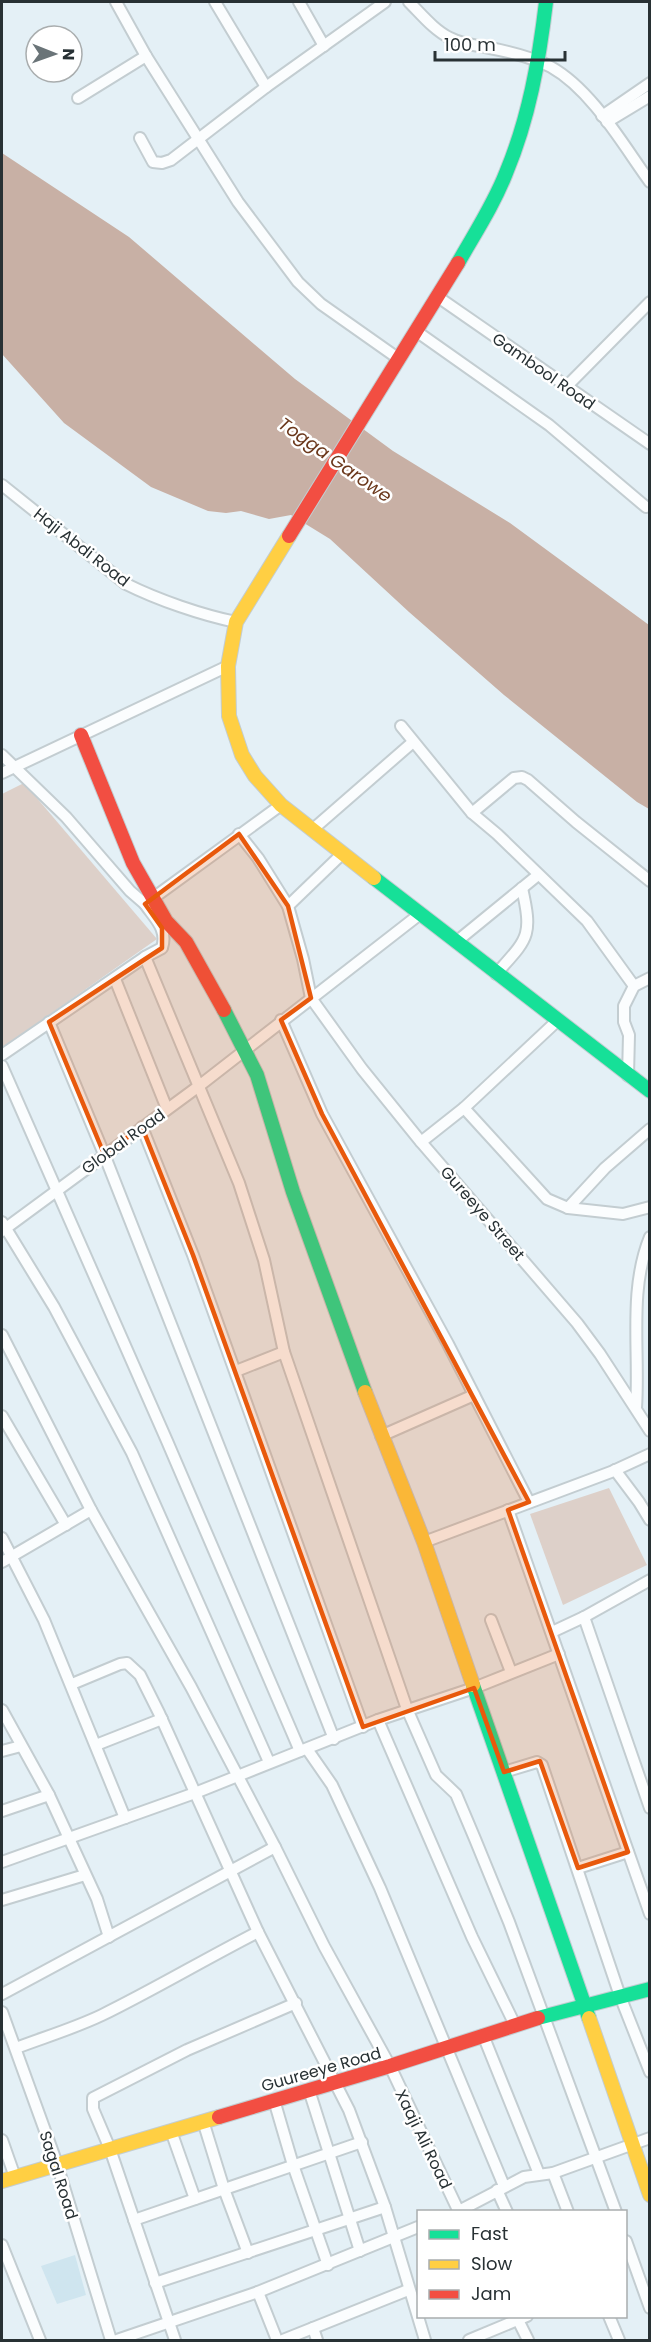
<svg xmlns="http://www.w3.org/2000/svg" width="651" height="2342" font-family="Poppins,sans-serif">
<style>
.built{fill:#cfe5ef}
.green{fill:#ddd0c9}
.water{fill:#c8b0a5}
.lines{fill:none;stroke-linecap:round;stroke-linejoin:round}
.street-casing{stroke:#c3cdd1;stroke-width:14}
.fast-casing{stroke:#c3cdd1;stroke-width:16}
.slow-casing{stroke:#c3cdd1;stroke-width:16}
.jam-casing{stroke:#c3cdd1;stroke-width:16}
.street{stroke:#fbfdfe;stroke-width:10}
.fast{stroke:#16e098;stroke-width:14}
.slow{stroke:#ffcf43;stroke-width:14}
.jam{stroke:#f24e42;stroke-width:14}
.marked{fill:#e8590c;fill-opacity:0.2;stroke:#e8590c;stroke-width:4.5;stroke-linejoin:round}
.labels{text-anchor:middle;stroke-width:5;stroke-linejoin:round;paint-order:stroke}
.street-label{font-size:16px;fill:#283134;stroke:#fff}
.water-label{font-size:18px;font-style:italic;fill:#6b381c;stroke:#fff}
</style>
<rect width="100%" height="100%" fill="#e4f0f6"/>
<!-- built -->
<polygon class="built" points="75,2255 86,2295 57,2304 41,2266"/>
<!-- green -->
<g class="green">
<polygon points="24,783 157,939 2,1048 2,794"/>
<polygon points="609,1488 647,1565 563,1605 530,1514"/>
</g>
<!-- water -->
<polygon class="water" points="2,153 129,237 295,379 393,451 510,523 649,625 649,809 637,802 504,695 409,612 330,539 291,515 269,519 241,511 226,513 208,511 151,487 64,423 2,354"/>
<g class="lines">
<!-- street casing -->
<g class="street-casing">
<g id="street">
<polyline points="116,2 146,56 238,202 298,282 321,304 399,359"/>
<polyline points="215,2 266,87 385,2"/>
<polyline points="299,2 324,46"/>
<path d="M409 2C422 15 434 30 450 38 461 44 473 45 485 47 506 51 533 57 551 67 592 90 623 145 650 182"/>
<polyline points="78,98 146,56"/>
<polyline points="602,116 650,83"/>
<polyline points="607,122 650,96"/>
<polyline points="140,138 153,162 162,163 171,160 266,87"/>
<polyline points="438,297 650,444"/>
<polyline points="416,331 549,425 646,507"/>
<polyline points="566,387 650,302"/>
<path d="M2 485 126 584C158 600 202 615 236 622"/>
<polyline points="401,726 472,813 497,834 587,921 634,986"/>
<polyline points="2,755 66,817 130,891 145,904"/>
<polyline points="2,773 228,666"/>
<polyline points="472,813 514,778 522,777 528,780 576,822 650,881"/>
<polyline points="312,830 413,742"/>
<polyline points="239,834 258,858 288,906 303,959 311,998 362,1069 421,1142 577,1323 600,1354 650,1431"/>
<polyline points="288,906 342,854"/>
<polyline points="456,942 538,875"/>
<polyline points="145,957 239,1183 264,1260 284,1352 407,1709 436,1775 456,1794 475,1839 509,1922 616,2212"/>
<path d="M496 974C528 938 533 937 522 888"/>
<polyline points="115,979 167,1109"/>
<polyline points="281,1020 322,1114 448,1344 529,1502"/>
<polyline points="49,1022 104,1154 334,1739"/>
<path d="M2 1055 145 957 162 948C168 929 155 919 145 904L281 805"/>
<polyline points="2,1066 167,1441 300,1751"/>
<polyline points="628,1076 629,1035 624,1022 624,1006 634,986 650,978"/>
<polyline points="464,1108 547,1199 568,1208 605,1168 650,1129"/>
<polyline points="142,1127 193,1255 363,1727"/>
<polyline points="421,1142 464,1108 557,1021"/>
<polyline points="568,1208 623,1214 650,1207"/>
<polyline points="2,1222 54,1307 132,1453 269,1762"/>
<polyline points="2,1231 199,1086 420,914"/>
<polyline points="2,1335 91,1510 191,1687 275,1847 324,1946 390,2066 459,2212"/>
<polyline points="236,1371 284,1352"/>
<path d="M636 1408C640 1351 628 1291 650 1237"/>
<polyline points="2,1416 66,1525"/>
<polyline points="381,1436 474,1395"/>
<polyline points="615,1470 639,1502 650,1520"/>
<polyline points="508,1510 650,1914"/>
<polyline points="2,1538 44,1620 125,1818"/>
<polyline points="424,1542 611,1472 650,1454"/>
<polyline points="2,1562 91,1510"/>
<polyline points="584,1617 650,1808"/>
<polyline points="491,1620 511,1672"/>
<polyline points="552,1632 584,1617 650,1580"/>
<polyline points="72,1684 120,1664 127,1663 140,1675 159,1713 258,1932 349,2110 385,2207 425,2340"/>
<polyline points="2,1710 49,1795 97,1899 109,1937"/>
<polyline points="378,1720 472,1937 515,2025"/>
<polyline points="96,1745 162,1719"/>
<polyline points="307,1749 332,1785 380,1888 504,2186"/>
<polyline points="2,1751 21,1746"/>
<polyline points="504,1772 537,1762 542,1765 620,1996 650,2072"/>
<polyline points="2,1811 49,1795"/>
<polyline points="2,1862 195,1793 378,1720 474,1688 559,1654"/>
<polyline points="578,1868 628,1852"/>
<polyline points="2,1900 85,1875"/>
<polyline points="2,1994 275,1847"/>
<polyline points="2,2012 56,2161 111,2340"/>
<polyline points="483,2035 539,2174"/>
<path d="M16 2048C45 2037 75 2028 102 2015 155 1989 205 1959 258 1932"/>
<polyline points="309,2090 360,2251"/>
<polyline points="274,2100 293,2165 328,2265"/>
<polyline points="203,2121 224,2189 248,2253"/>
<polyline points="171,2131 195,2199"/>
<polyline points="2,2140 15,2177"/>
<polyline points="553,2173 568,2212"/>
<polyline points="497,2190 507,2212"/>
<polyline points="457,2212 524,2177 553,2173 650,2138"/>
<polyline points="134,2220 362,2142"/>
<polyline points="626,2241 650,2308"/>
<polyline points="2,2245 40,2340"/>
<polyline points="155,2283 385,2207"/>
<polyline points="258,2292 277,2340"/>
<polyline points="516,2316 528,2340"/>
<polyline points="609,2316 619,2340"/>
<polyline points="313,2328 317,2340"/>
<polyline points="117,2340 258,2292 418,2227"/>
<polyline points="175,2340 110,2149 93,2109 93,2098 187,2050 296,2003"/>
<polyline points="283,2340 408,2290"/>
<polyline points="469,2340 527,2316"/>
</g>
</g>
<!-- fast casing -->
<g class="fast-casing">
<g id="fast">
<path d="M458 263C475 233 494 204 506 173 529 118 539 61 546 2"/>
<polyline points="374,878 650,1091"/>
<polyline points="224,1010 257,1075 293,1192 365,1392"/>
<polyline points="473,1685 589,2018"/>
<polyline points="538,2018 650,1989"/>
</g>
</g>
<!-- slow casing -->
<g class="slow-casing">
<g id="slow">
<polyline points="289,536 236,622 228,666 229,716 242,755 255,776 281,805 374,878"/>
<polyline points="365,1392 424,1542 473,1685"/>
<polyline points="589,2018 650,2195"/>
<polyline points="2,2181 219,2117"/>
</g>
</g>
<!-- jam casing -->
<g class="jam-casing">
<g id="jam">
<polyline points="289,536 458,263"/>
<polyline points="81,735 133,863 166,921 186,942 224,1010"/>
<polyline points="219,2117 390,2066 538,2018"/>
</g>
</g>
<!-- street -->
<use href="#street" class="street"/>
<!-- fast -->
<use href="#fast" class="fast"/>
<!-- slow -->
<use href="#slow" class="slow"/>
<!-- jam -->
<use href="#jam" class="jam"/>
</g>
<!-- marked area -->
<path class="marked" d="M239 834 288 906 311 998 281 1020 322 1114 529 1502 508 1510 628 1852 578 1868 540 1761 504 1772 474 1688 363 1727 193 1255 142 1127 104 1154 49 1022 162 948V928L145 904Z"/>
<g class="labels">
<!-- street labels -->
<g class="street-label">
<text transform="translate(544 371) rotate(35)" y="6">Gambool Road</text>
<text transform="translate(82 547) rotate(38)" y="6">Haji Abdi Road</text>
<text transform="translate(123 1141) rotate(-36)" y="6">Global Road</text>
<text transform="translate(483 1213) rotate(49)" y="6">Gureeye Street</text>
<text transform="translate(321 2069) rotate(-16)" y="6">Guureeye Road</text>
<text transform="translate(424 2139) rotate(64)" y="6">Xaaji Ali Road</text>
<text transform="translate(59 2175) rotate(72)" y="6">Sagal Road</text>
</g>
<!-- water labels -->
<g class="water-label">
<text transform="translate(335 460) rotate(35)" y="6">Togga Garowe</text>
</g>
</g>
<!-- border -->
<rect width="651" height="2342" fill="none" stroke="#283134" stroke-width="6"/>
<!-- legend -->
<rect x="417" y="2210" width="210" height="108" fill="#ffffff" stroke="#a9adae" stroke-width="1.5"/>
<rect x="429" y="2230" width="30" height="9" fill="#16e098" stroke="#a9adae" stroke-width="1.5"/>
<text x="471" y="2240" font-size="18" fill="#283134">Fast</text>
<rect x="429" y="2260" width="30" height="9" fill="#ffcf43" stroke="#a9adae" stroke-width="1.5"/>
<text x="471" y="2270" font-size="18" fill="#283134">Slow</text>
<rect x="429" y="2290" width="30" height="9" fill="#f24e42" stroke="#a9adae" stroke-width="1.5"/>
<text x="471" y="2300" font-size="18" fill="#283134">Jam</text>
<!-- north arrow -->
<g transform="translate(54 54) rotate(91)"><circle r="28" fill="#ffffff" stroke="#a9adae" stroke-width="1.5"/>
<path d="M0-4.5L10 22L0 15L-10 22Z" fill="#6a7478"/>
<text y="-9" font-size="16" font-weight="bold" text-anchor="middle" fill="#283134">N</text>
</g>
<!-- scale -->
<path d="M435 51v9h130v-9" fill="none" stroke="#283134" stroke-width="3"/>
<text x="444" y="51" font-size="18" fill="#283134" stroke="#ffffff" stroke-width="4.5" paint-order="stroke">100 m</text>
</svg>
